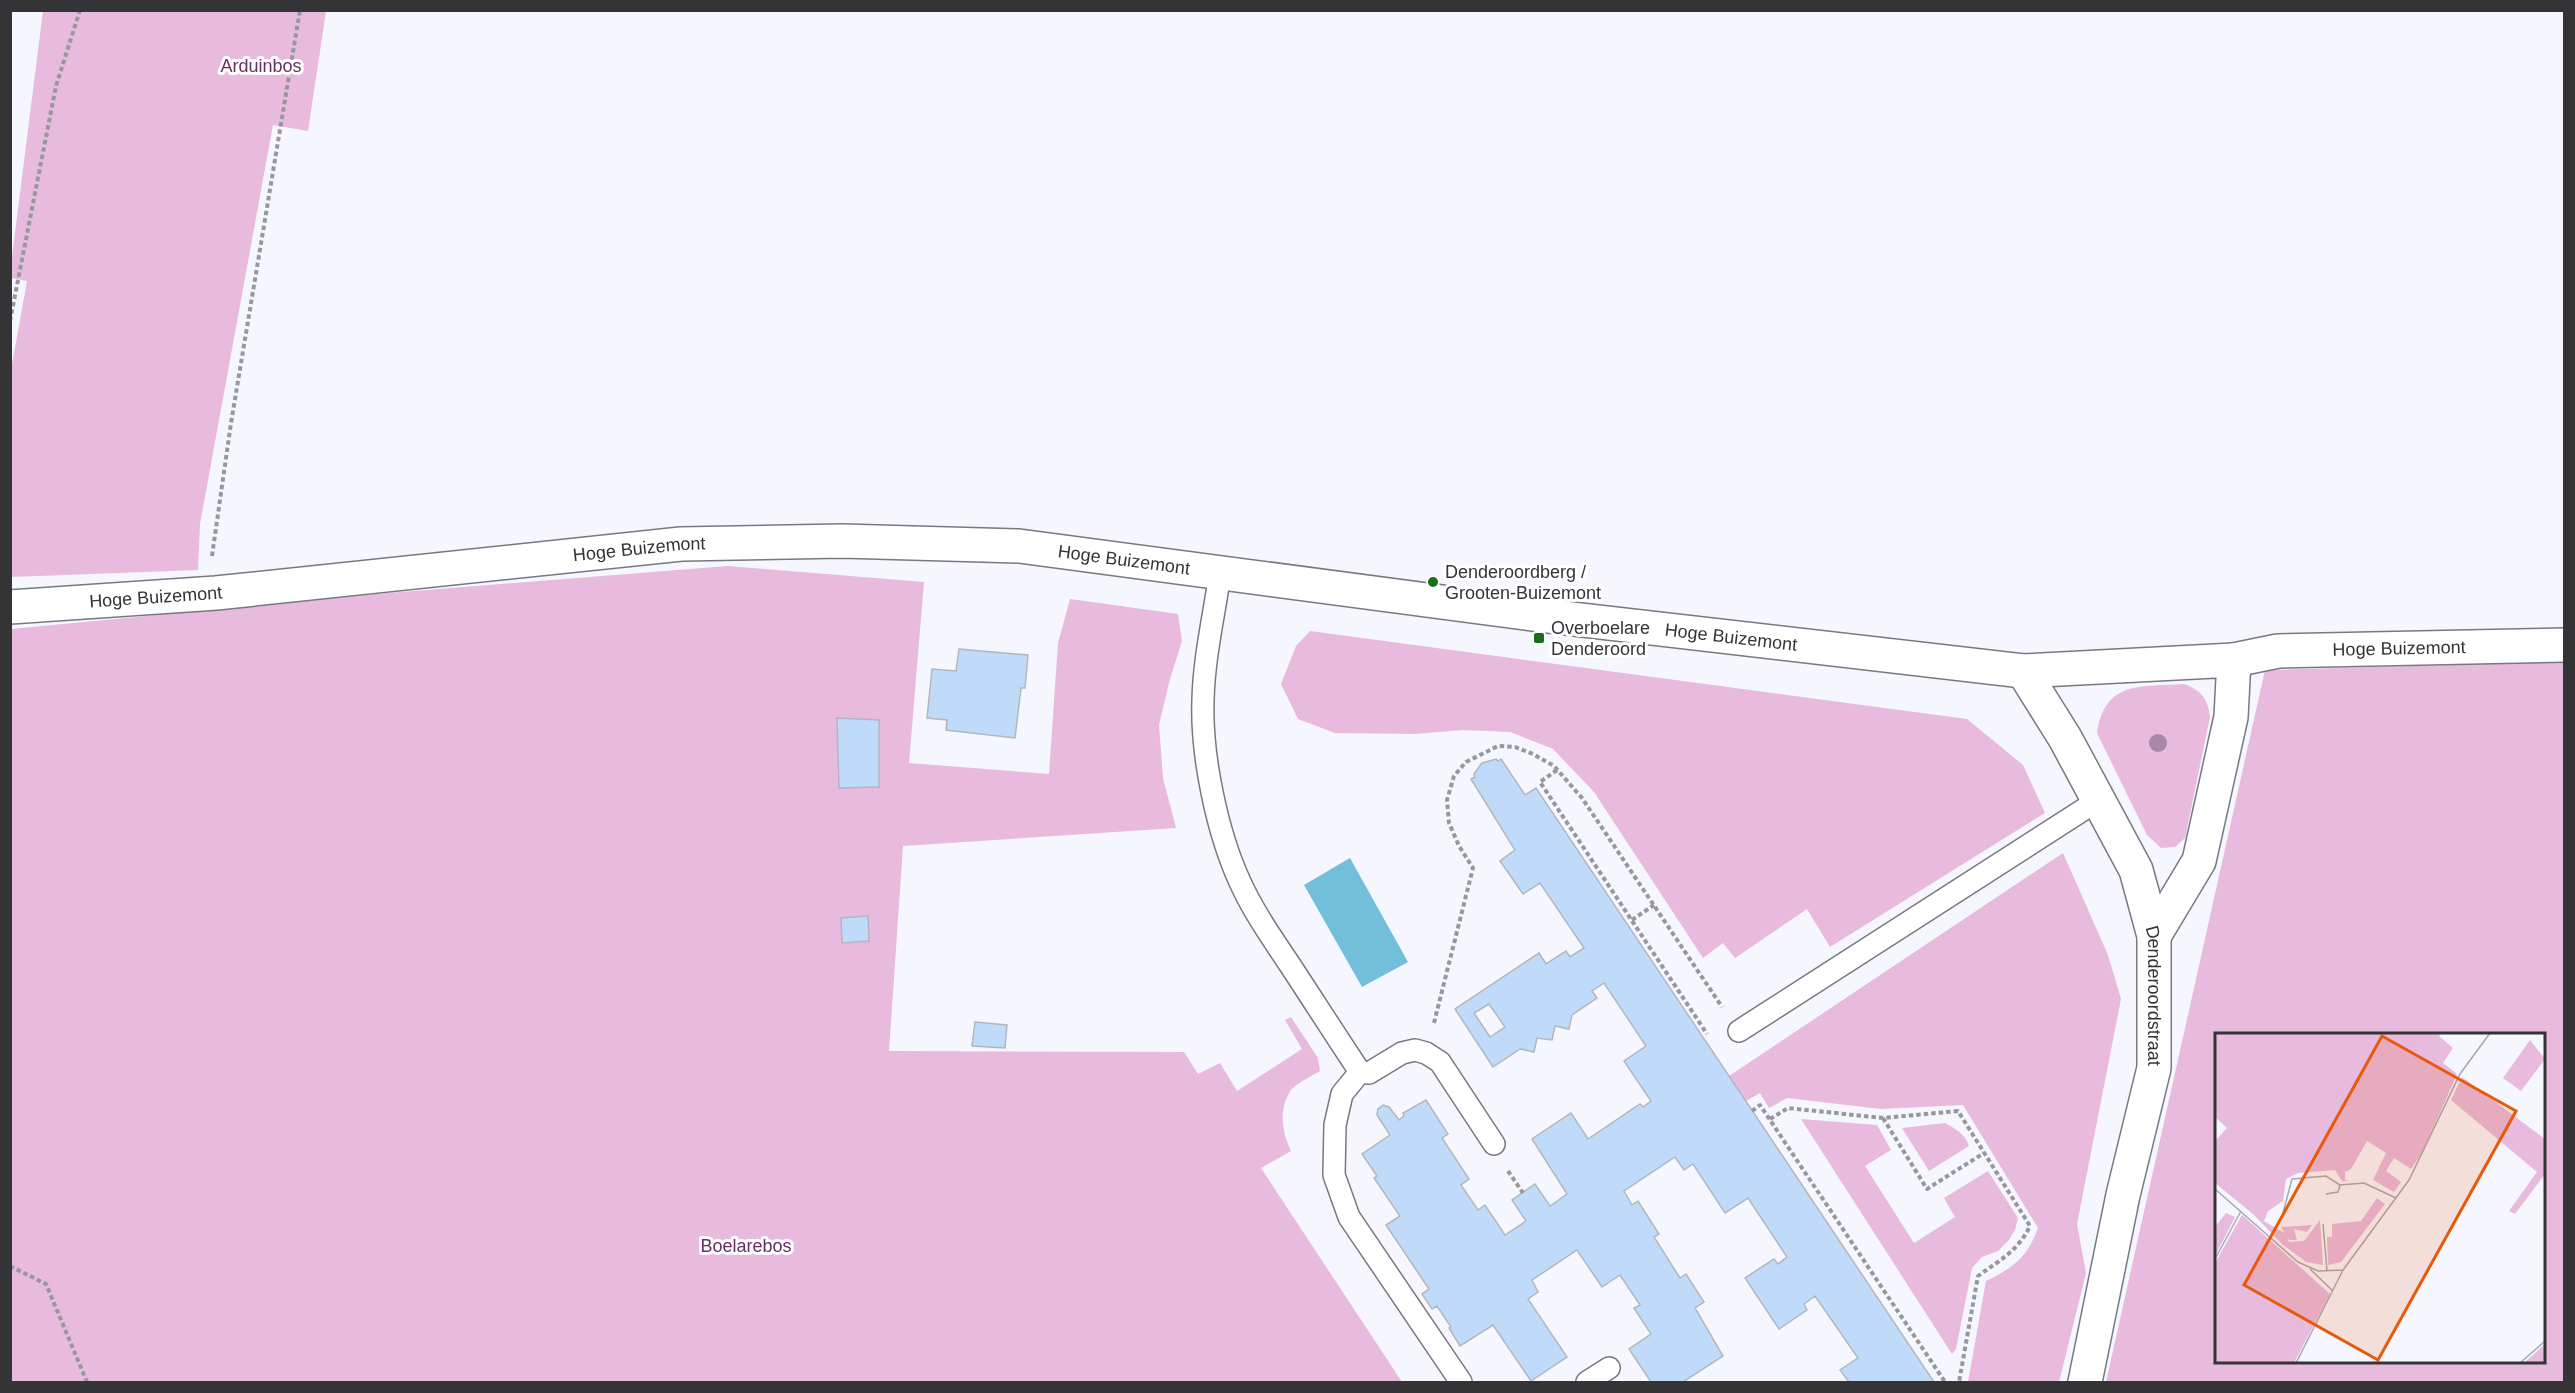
<svg xmlns="http://www.w3.org/2000/svg" width="2575" height="1393" font-family="Helvetica,sans-serif">
<style>
.green{fill:#e7bade;fill-rule:evenodd}
.water{fill:#72bfdc}
.building{fill:#c0dbfa;stroke:#b2b7bd;stroke-width:1.5;fill-rule:evenodd}
.lines{fill:none;stroke-linecap:round;stroke-linejoin:round}
.service-casing{stroke:#787980;stroke-width:24}
.minor-casing{stroke:#787980;stroke-width:36}
.tertiary-casing{stroke:#787980;stroke-width:36}
.path{stroke:#97989d;stroke-width:4;stroke-dasharray:4.5 3;stroke-linecap:butt}
.service{stroke:#fff;stroke-width:21}
.minor{stroke:#fff;stroke-width:33}
.tertiary{stroke:#fff;stroke-width:33}
.tree{fill:#a987a9}
.poi-dot{fill:#15701c;stroke:#fff;stroke-width:2}
.labels{text-anchor:middle;stroke-width:6;stroke-linejoin:round;paint-order:stroke}
.park-label{font-size:18px;fill:#6b2c63;stroke:#fff}
.street-label{font-size:18px;fill:#343437;stroke:#fff}
.poi-label{font-size:18px;fill:#343437;stroke:#fff;text-anchor:start}
.inset-road{fill:none;stroke:#a8a8ae;stroke-width:1.5}
.view{fill:#e8590c;fill-opacity:0.15;stroke:#e8590c;stroke-width:3}
.inset-edge{fill:none;stroke:#343437;stroke-width:3}
</style>
<rect width="100%" height="100%" fill="#f5f6fe"/>
<!-- green -->
<g class="green">
<polygon points="43,11 326,11 308,131 273,125 200,524 198,570 11,577 11,370 27,281 11,278 10,272"/>
<path d="M728 566 924 582 909 763 1049 774 1058 643 1070 599 1178 614 1182 641 1170 679 1159 725 1163 778 1176 828 903 846 889 1051 1184 1052 1198 1074 1220 1063 1237 1091 1302 1049 1285 1020 1291 1017 1318 1058 1320 1071C1312 1076 1297 1083 1291 1090 1278 1109 1282 1132 1291 1151L1261 1168 1402 1382H11V629L376 594Z"/>
<polygon points="1310,631 1967,719 2023,765 2045,813 1830,947 1807,909 1735,958 1723,943 1703,958 1594,792 1553,749 1510,732 1463,730 1415,734 1335,733 1298,719 1281,684 1296,646"/>
<path d="M2564 662V1382H2106L2265 670ZM2216 1034H2544V1362H2216Z"/>
<path d="M2184 684C2201 690 2208 699 2210 717L2185 838 2175 847 2161 848 2147 835 2097 733C2105 680 2141 687 2184 684Z"/>
<path d="M2063 853 2108 955 2121 999 2077 1224 2086 1273 2059 1382H1968L1986 1281C2014 1267 2027 1258 2038 1228L1963 1105 1881 1109 1787 1098 1769 1108 1760 1093 1746 1101 1729 1076Z"/>
<polygon points="1801,1119 1877,1125 1891,1150 1865,1166 1914,1243 1955,1217 1944,1198 1988,1171 2018,1218 2015,1230 2008,1241 1998,1251 1982,1257 1972,1268 1956,1349 1952,1354"/>
<path d="M1945 1123C1956 1129 1965 1134 1969 1146L1929 1171 1902 1128Z"/>
</g>
<!-- water -->
<polygon class="water" points="1350,858 1408,962 1362,987 1304,885"/>
<!-- building -->
<g class="building">
<polygon points="959,649 1028,655 1025,688 1021,688 1015,738 946,730 947,720 927,718 932,669 956,671"/>
<polygon points="837,718 879,720 879,787 839,788"/>
<path d="M1496 759 1498 761 1501 759 1525 795 1536 788 1934 1382H1849L1840 1370 1858 1358 1815 1296 1804 1304 1807 1310 1779 1329 1745 1278 1774 1259 1778 1264 1787 1257 1748 1198 1725 1213 1693 1164 1684 1170 1675 1157 1624 1191 1632 1205 1638 1201 1659 1234 1654 1237 1680 1278 1686 1274 1704 1302 1695 1308 1723 1356 1683 1382H1651L1629 1349 1651 1334 1634 1308 1640 1305 1620 1275 1602 1287 1577 1250 1532 1280 1538 1292 1528 1299 1567 1357 1531 1381 1493 1325 1460 1346 1449 1328 1451 1327 1437 1306 1432 1309 1422 1294 1429 1289 1386 1225 1400 1216 1374 1178 1377 1176 1362 1154 1390 1135 1377 1115 1378 1109 1383 1105 1389 1107 1399 1120 1404 1116 1403 1113 1426 1100 1448 1134 1442 1138 1469 1179 1461 1185 1478 1210 1485 1205 1505 1235 1526 1221 1512 1200 1535 1184 1550 1206 1567 1194 1532 1139 1571 1113 1588 1139 1640 1104 1643 1107 1651 1101 1624 1061 1646 1046 1604 983 1592 991 1597 998 1572 1015 1569 1029 1555 1026 1552 1040 1537 1038 1534 1052 1520 1049 1493 1067 1455 1009 1539 953 1546 964 1566 951 1570 957 1584 948 1540 883 1523 894 1500 861 1515 850 1471 779 1475 777 1474 774 1482 763ZM1489 1004 1505 1027 1490 1037 1474 1013Z"/>
<polygon points="868,916 869,941 842,943 841,918"/>
<polygon points="975,1022 1007,1025 1005,1048 972,1046"/>
</g>
<g class="lines">
<!-- service casing -->
<g class="service-casing">
<g id="service">
<path d="M1220 573C1214 616 1204 657 1203 700 1201 755 1217 832 1240 882 1253 911 1272 938 1290 965 1313 1000 1336 1036 1360 1072L1369 1073 1402 1053 1415 1050 1426 1053 1440 1062 1494 1144"/>
<polyline points="1739,1031 2100,799"/>
<polyline points="1360,1072 1342,1094 1335,1125 1334,1175 1349,1217 1461,1382"/>
<polyline points="1587,1382 1609,1368"/>
</g>
</g>
<!-- minor casing -->
<g class="minor-casing">
<g id="minor">
<path id="s1" d="M2234 660 2278 651 2564 645"/>
</g>
</g>
<!-- tertiary casing -->
<g class="tertiary-casing">
<g id="tertiary">
<path id="s2" d="M10 607 216 593 681 544 842 541 1019 546 1547 616 2023 671 2234 660 2231 717 2199 861 2154 936"/>
<path id="s3" d="M2023 671 2065 738 2136 870 2154 936V1068L2123 1195 2085 1382"/>
</g>
</g>
<!-- path -->
<g class="path">
<polyline points="10,321 56,86 80,10"/>
<polyline points="212,556 231,423 300,10"/>
<polyline points="1557,770 1540,782 1707,1034"/>
<polyline points="1632,920 1654,905"/>
<polyline points="1434,1023 1473,868 1459,846 1449,823 1447,800 1454,776 1466,762 1498,746 1515,747 1533,754 1554,766 1582,798 1722,1007"/>
<polyline points="1752,1111 1760,1105 1945,1382"/>
<polyline points="1883,1118 1927,1189 1984,1153"/>
<path d="M1770 1119 1788 1108 1883 1118 1958 1111 2030 1226C2018 1251 2000 1260 1978 1276L1959 1382"/>
<polyline points="1508,1171 1523,1193"/>
<polyline points="10,1266 46,1284 87,1382"/>
</g>
<!-- service -->
<use href="#service" class="service"/>
<!-- minor -->
<use href="#minor" class="minor"/>
<!-- tertiary -->
<use href="#tertiary" class="tertiary"/>
</g>
<!-- trees -->
<circle class="tree" cx="2158" cy="743" r="9"/>
<!-- markers -->
<g class="poi-dot">
<circle cx="1433" cy="582" r="6"/>
<rect x="1533" y="632" width="12" height="12" rx="3"/>
</g>
<g class="labels">
<!-- park labels -->
<g class="park-label">
<text x="261" y="72">Arduinbos</text>
<text x="746" y="1252">Boelarebos</text>
</g>
<!-- street labels -->
<g class="street-label">
<text dy="6" stroke="none"><textPath href="#s2" startOffset="632">Hoge Buizemont</textPath></text>
<text dy="6" stroke="none"><textPath href="#s2" startOffset="1118">Hoge Buizemont</textPath></text>
<text dy="6" stroke="none"><textPath href="#s2" startOffset="146">Hoge Buizemont</textPath></text>
<text dy="6" stroke="none"><textPath href="#s2" startOffset="1730">Hoge Buizemont</textPath></text>
<text dy="6" stroke="none"><textPath href="#s1" startOffset="166">Hoge Buizemont</textPath></text>
<text dy="6" stroke="none"><textPath href="#s3" startOffset="357">Denderoordstraat</textPath></text>
</g>
<!-- poi labels -->
<g class="poi-label">
<text x="1445" y="578">Denderoordberg /<tspan x="1445" dy="21">Grooten-Buizemont</tspan></text>
<text x="1551" y="634">Overboelare<tspan x="1551" dy="21">Denderoord</tspan></text>
</g>
</g>
<!-- overview -->
<g transform="translate(2215 1033)">
<rect width="330" height="330" fill="#f5f6fe"/>
<path d="M0 0H226L224 3 238 15 228 30 242 41 208 118 196 136 179 125 171 138 186 149 179 159 158 147 171 120 152 108 136 136 130 139V147L134 148H127L120 137 83 140 71 146 68 168 53 178 49 188 71 201 74 209 89 208 105 187 108 232 91 229 67 211 38 181 0 150V108L12 95 0 84ZM315 7 330 26 306 58 288 45ZM247 44 330 106V141L300 181 294 178 322 139 236 67ZM162 165 170 171 126 229 113 232 112 204H117V191L146 188ZM11 180 20 184 0 223V194ZM27 182 115 261 79 330H0V230ZM97 192 92 199 79 196 82 207H74L66 194ZM330 311V330H309Z" fill="#e7bade"/>
<path class="inset-road" d="M0 156 83 229 103 238 128 237M111 161 123 159 125 152 149 150 181 165M68 180 77 146 111 143 125 152M108 191 112 238M0 226 26 178M95 236 118 258M81 330 128 237 194 147 245 41 275 0M305 330 330 308"/>
<path class="view" d="M167 3 301 78 163 327 29 252Z"/>
<rect width="330" height="330" class="inset-edge"/>
</g>
<!-- border -->
<rect width="2575" height="1393" fill="none" stroke="#343437" stroke-width="24"/>
</svg>
